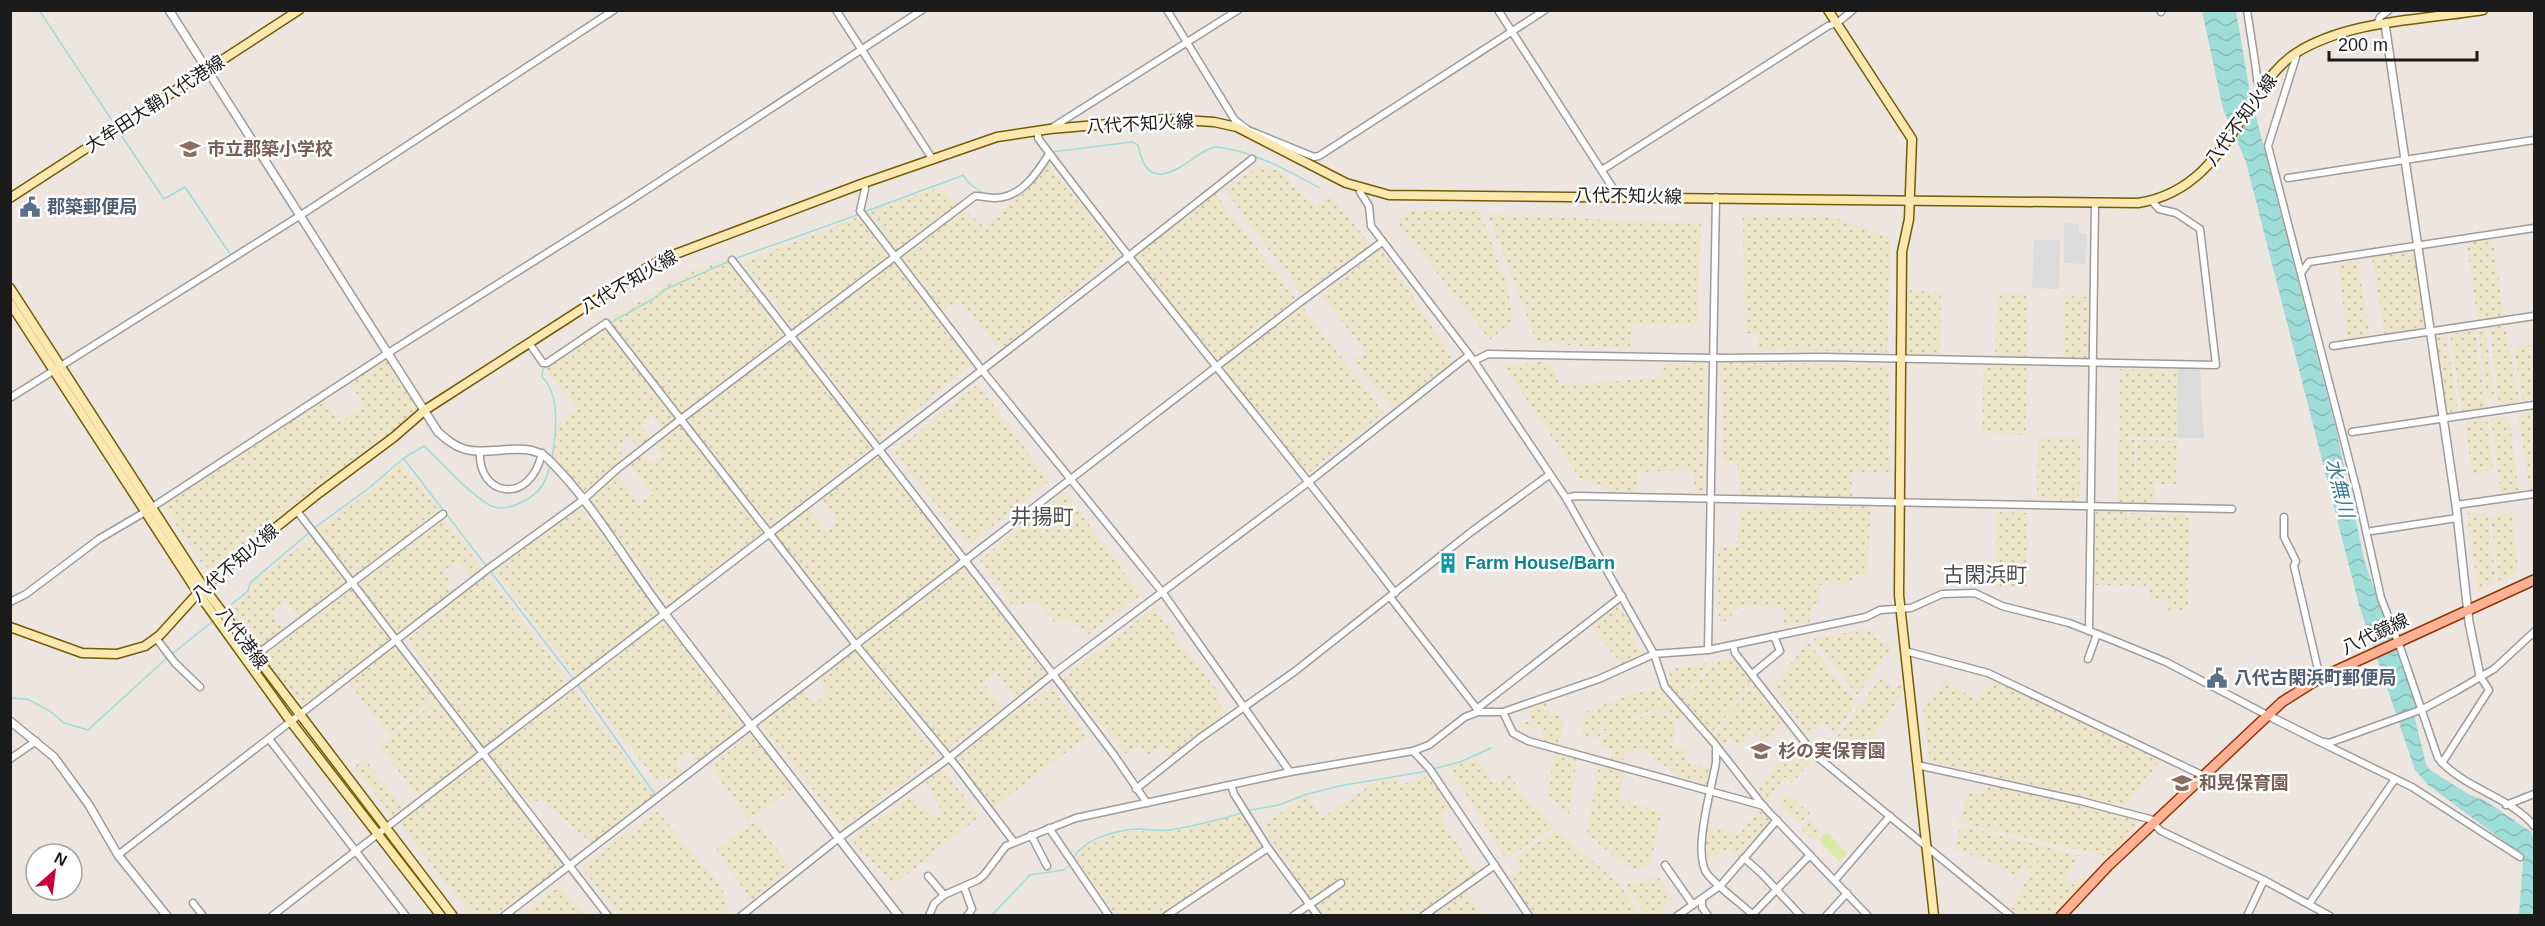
<svg xmlns="http://www.w3.org/2000/svg" width="2545" height="926" font-family="Arial,'Noto Sans JP',sans-serif">
<style>
.farmland{fill:url(#farmland-dots)}
.grass{fill:#dbeaa4}
.parking{fill:#dbdbdb}
.water{fill:url(#water-waves)}
.lines{fill:none;stroke-linecap:round;stroke-linejoin:round}
.stream{stroke:#9fddd8;stroke-width:1.5}
.minor-casing{stroke:#9c9c9c;stroke-width:9}
.tertiary-casing{stroke:#9c9c9c;stroke-width:10}
.secondary-casing{stroke:#735d02;stroke-width:11}
.primary-casing{stroke:#933600;stroke-width:12}
.minor{stroke:#fff;stroke-width:6}
.tertiary{stroke:#fff;stroke-width:7}
.secondary{stroke:#fbe8b1;stroke-width:8}
.primary{stroke:#feb195;stroke-width:9}
.labels{text-anchor:middle;stroke-width:5;stroke-linejoin:round;paint-order:stroke}
.street-label{font-size:18px;fill:#1b1b1b;stroke:#fff}
.education-label{font-size:18px;font-weight:bold;fill:#785e54;stroke:#fff;text-anchor:start}
.service-label{font-size:18px;font-weight:bold;fill:#4e5e75;stroke:#fff;text-anchor:start}
.culture-label{font-size:18px;font-weight:bold;fill:#0d838f;stroke:#fff;text-anchor:start}
.water-label{font-size:20px;font-style:italic;fill:#3b7d8d;stroke:#fff}
.quarter-label{font-size:21px;fill:#4e4e4e;stroke:#fff}
</style>
<defs>
<pattern id="farmland-dots" width="8" height="8" patternUnits="userSpaceOnUse" patternTransform="scale(1.5)"><rect width="8" height="8" fill="#ede5ca"/><path d="M2 2h.1M6 6h.1" fill="none" stroke="#cbc4ad" stroke-width="1.8" stroke-linecap="round"/></pattern>
<pattern id="water-waves" width="16" height="10" patternUnits="userSpaceOnUse" patternTransform="scale(1.5)"><rect width="16" height="10" fill="#9fddd8"/><path d="M0 5q4-4 8 0t8 0" fill="none" stroke="#88bdb9"/></pattern>
</defs>
<rect width="100%" height="100%" fill="#ede5e0"/>
<!-- farmland -->
<g class="farmland">
<polygon points="1048,164 1119,253 1001,350 959,300 942,310 868,212 939,187 985,228"/>
<polygon points="1259,166 1279,171 1315,207 1331,196 1371,245 1302,294 1224,189"/>
<polygon points="1214,192 1297,300 1217,362 1134,255"/>
<polygon points="1479,209 1507,285 1513,320 1490,340 1396,221 1413,210"/>
<polygon points="1488,214 1701,224 1698,324 1633,325 1630,349 1537,343"/>
<polygon points="1743,216 1833,217 1891,238 1887,353 1758,349 1758,334 1745,333"/>
<polygon points="858,217 972,365 878,440 744,262"/>
<polygon points="2493,239 2504,316 2477,318 2467,243"/>
<polygon points="1381,248 1454,361 1393,408 1352,359 1367,353 1321,295"/>
<polygon points="2413,249 2426,329 2385,336 2372,257"/>
<polygon points="729,258 786,334 681,414 608,320 691,271"/>
<polygon points="2358,261 2370,338 2347,339 2338,263"/>
<polygon points="1906,290 1941,292 1940,357 1905,357"/>
<polygon points="1997,293 2028,294 2027,358 1995,357"/>
<polygon points="2063,296 2089,297 2088,359 2063,358"/>
<polygon points="1302,306 1384,413 1305,476 1221,368"/>
<polygon points="2505,325 2520,403 2499,404 2490,328"/>
<polygon points="604,326 676,419 663,428 652,415 641,425 651,438 639,448 630,437 617,447 625,458 583,492 551,452 555,427 578,409 545,369 545,365"/>
<polygon points="2485,328 2495,399 2487,397 2478,330"/>
<polygon points="2475,330 2486,409 2462,412 2450,334"/>
<polygon points="2447,337 2458,413 2444,415 2433,338"/>
<polygon points="790,338 872,447 770,527 685,418"/>
<polygon points="2531,345 2534,362 2534,396 2522,399 2514,347"/>
<polygon points="387,359 423,406 421,411 394,429 387,439 344,471 294,503 217,568 204,567 163,504 323,400 340,422 363,404 350,382"/>
<polygon points="1549,361 1560,385 1659,378 1665,364 1706,363 1704,493 1696,494 1692,470 1638,472 1637,493 1610,490 1579,477 1504,366"/>
<polygon points="1720,362 1889,365 1890,472 1851,473 1852,497 1740,496 1737,463 1723,461"/>
<polygon points="1984,364 2027,365 2026,435 1982,433"/>
<polygon points="2120,369 2177,370 2177,438 2119,437"/>
<polygon points="978,384 1049,481 969,545 893,452"/>
<polygon points="2533,412 2534,490 2530,491 2518,415"/>
<polygon points="2487,418 2493,469 2472,475 2465,422"/>
<polygon points="2491,418 2509,418 2519,491 2501,495"/>
<polygon points="679,423 763,532 670,604 586,496 616,472 639,503 653,494 629,463 642,452 652,464 664,456 654,443"/>
<polygon points="2038,437 2080,438 2079,505 2050,504 2050,498 2037,498"/>
<polygon points="2118,439 2135,440 2134,506 2117,505"/>
<polygon points="2137,440 2177,441 2176,484 2157,484 2156,477 2155,505 2135,505"/>
<polygon points="877,451 959,560 856,640 773,533 806,505 826,532 838,522 819,496"/>
<polygon points="401,463 440,511 351,581 314,532 375,488"/>
<polygon points="1065,492 1141,595 1089,634 1065,619 1055,623 1037,601 1013,606 980,560"/>
<polygon points="579,506 659,612 577,677 493,570"/>
<polygon points="1871,506 1867,576 1854,574 1851,583 1820,585 1820,603 1813,604 1810,623 1784,627 1784,608 1758,606 1738,607 1726,621 1719,622 1718,546 1737,546 1740,509"/>
<polygon points="2094,510 2127,511 2128,537 2129,513 2150,514 2148,586 2092,585"/>
<polygon points="1996,512 2027,513 2027,587 1996,587"/>
<polygon points="2512,512 2518,571 2499,584 2491,517"/>
<polygon points="2467,513 2488,515 2496,582 2478,591"/>
<polygon points="2151,514 2190,515 2188,608 2169,614 2168,600 2149,599"/>
<polygon points="442,517 483,570 471,579 457,560 443,572 449,580 446,586 452,594 396,636 356,583"/>
<polygon points="313,537 347,582 301,619 286,600 272,613 285,630 259,651 229,610 248,594 253,582"/>
<polygon points="963,566 1046,674 1015,697 995,672 983,682 1002,708 942,753 860,645"/>
<polygon points="487,575 571,683 482,749 408,639"/>
<polygon points="350,586 391,639 305,707 262,655"/>
<polygon points="1617,605 1636,629 1630,634 1645,654 1646,657 1625,669 1591,626"/>
<polygon points="1154,608 1221,695 1216,698 1225,713 1171,759 1161,745 1148,755 1138,745 1126,754 1061,680"/>
<polygon points="663,619 747,724 699,762 689,753 676,762 684,773 671,783 666,776 658,782 578,683"/>
<polygon points="1866,629 1892,648 1857,695 1813,639"/>
<polygon points="1808,642 1856,703 1835,734 1823,723 1809,736 1773,686"/>
<polygon points="395,646 436,698 389,734 348,682"/>
<polygon points="854,649 937,757 843,828 760,722 802,688 814,703 827,694 816,677"/>
<polygon points="1733,657 1752,682 1710,737 1682,704 1715,661"/>
<polygon points="1707,663 1708,666 1681,703 1667,686 1672,684 1668,670"/>
<polygon points="1880,678 1894,688 1901,683 1907,686 1864,750 1832,744"/>
<polygon points="1995,678 2162,758 2125,806 1930,762 1923,709 1944,679 1977,701"/>
<polygon points="1753,683 1782,721 1765,743 1751,731 1739,746 1729,737 1721,748 1712,738"/>
<polygon points="571,685 654,796 593,844 540,799 531,805 487,755"/>
<polygon points="1052,687 1086,737 992,809 952,757"/>
<polygon points="1661,687 1664,694 1683,713 1679,720 1663,711 1652,709 1615,729 1655,711 1674,719 1672,725 1676,726 1673,746 1688,749 1685,762 1712,768 1709,789 1696,786 1697,782 1683,778 1681,781 1677,780 1678,776 1643,749 1637,753 1625,751 1622,765 1610,762 1613,749 1601,746 1604,729 1611,729 1602,727 1600,738 1582,735 1585,712 1625,697"/>
<polygon points="438,699 478,753 420,798 379,746"/>
<polygon points="1546,703 1551,714 1559,713 1563,719 1560,747 1541,742 1543,726 1523,730 1519,722 1532,722 1528,709"/>
<polygon points="752,732 795,787 749,820 711,767"/>
<polygon points="1800,740 1814,758 1792,783 1785,777 1766,801 1756,789"/>
<polygon points="1555,751 1577,758 1569,814 1547,795"/>
<polygon points="365,759 404,809 393,817 354,767"/>
<polygon points="1477,759 1494,783 1510,774 1521,794 1555,827 1506,859 1449,767"/>
<polygon points="481,760 567,865 495,915 471,915 399,823"/>
<polygon points="1599,764 1624,772 1619,798 1662,813 1650,864 1636,870 1621,863 1587,833"/>
<polygon points="941,768 980,816 895,884 850,840 910,797 934,817 942,812 926,782"/>
<polygon points="1394,776 1401,785 1429,776 1451,807 1440,817 1477,873 1415,915 1321,915 1262,826 1307,795 1322,818 1375,782"/>
<polygon points="1988,783 2137,819 2134,837 2110,857 1959,822 1969,791 1986,795"/>
<polygon points="1786,793 1810,813 1800,823 1777,803"/>
<polygon points="1759,810 1773,822 1741,859 1727,849 1708,860 1708,853 1702,844 1706,825 1727,830 1737,836"/>
<polygon points="657,811 722,887 729,915 619,915 581,867"/>
<polygon points="1243,812 1264,844 1161,915 1116,915 1077,860 1080,850 1086,846 1116,834 1135,831 1168,832 1202,825"/>
<polygon points="1808,819 1822,832 1814,841 1800,828"/>
<polygon points="754,821 791,867 752,901 716,850"/>
<polygon points="1961,826 2044,846 2028,872 2021,868 2016,877 1988,861 1954,849"/>
<polygon points="1557,830 1619,884 1640,915 1530,915 1505,880 1521,869 1514,858"/>
<polygon points="2045,847 2079,855 2065,879 2075,885 2083,876 2091,882 2059,915 2020,915 2011,908"/>
<polygon points="1657,875 1673,899 1662,906 1668,915 1646,915 1625,885 1646,881"/>
<polygon points="561,886 586,915 519,915"/>
<polygon points="1466,891 1482,915 1430,915"/>
</g>
<!-- grass -->
<polygon class="grass" points="1827,832 1847,853 1840,862 1819,840"/>
<!-- parking -->
<g class="parking">
<polygon points="2064,223 2079,224 2078,233 2087,234 2085,264 2064,263"/>
<polygon points="2034,240 2060,240 2059,289 2032,288"/>
<polygon points="2178,367 2200,369 2204,439 2177,438"/>
</g>
<!-- water -->
<polygon class="water" points="2202,11 2236,11 2250,93 2336,429 2365,563 2417,708 2413,710 2426,764 2430,770 2470,795 2486,801 2531,832 2534,839 2534,915 2519,915 2523,862 2521,854 2428,785 2415,770 2359,605 2246,162 2223,109"/>
<g class="lines">
<!-- stream -->
<g class="stream">
<polyline points="39,10 115,125"/>
<polyline points="119,132 164,199 185,187 230,254"/>
<path d="M1051 152 1132 142 1138 145C1150 210 1198 146 1216 147 1254 151 1288 171 1320 188"/>
<polyline points="864,212 961,176 963,175 970,184 983,193"/>
<polyline points="734,259 860,214"/>
<polyline points="610,323 653,299 666,289 730,261"/>
<path d="M549 365 543 369 542 377C561 395 556 434 552 458"/>
<polyline points="404,459 487,567"/>
<path d="M313 529 369 488 404 458 424 446C439 460 476 501 494 507 505 510 515 506 524 501 541 492 545 483 550 466"/>
<polyline points="490,571 575,681"/>
<polyline points="232,604 248,591 250,583 310,532"/>
<polyline points="172,654 213,621"/>
<polyline points="578,685 656,796"/>
<polyline points="10,698 27,699 50,711 64,723 88,730 168,657"/>
<polyline points="1433,769 1460,762 1491,748"/>
<polyline points="1246,811 1279,805 1304,795 1339,786 1428,771"/>
<path d="M1073 859C1083 839 1116 830 1138 829 1149 829 1158 832 1170 830 1194 826 1218 820 1242 813"/>
<polyline points="1071,867 1088,890"/>
<polyline points="902,915 903,916"/>
<polyline points="991,916 1030,875 1063,870 1072,864"/>
</g>
<!-- minor casing -->
<g class="minor-casing">
<g id="minor">
<polyline points="836,10 933,160"/>
<polyline points="1167,10 1236,122"/>
<polyline points="1498,10 1618,196"/>
<polyline points="2160,10 2161,12"/>
<polyline points="2247,10 2256,69 2257,80 2262,88"/>
<polyline points="2377,25 2380,17 2389,10"/>
<path d="M2294 54 2296 57 2268 146 2358 495 2381 598 2400 647 2438 758C2461 787 2514 799 2534 826"/>
<polyline points="1236,121 1248,130 1314,157 1319,156 1545,10"/>
<polyline points="1053,127 1238,10"/>
<path d="M1038 132V138C1153 293 1278 439 1395 593"/>
<polyline points="1602,170 1828,26 1837,23 1853,10"/>
<polyline points="2288,178 2534,140"/>
<polyline points="864,183 865,189 860,211 982,370 1163,593 1290,772"/>
<polyline points="1361,189 1360,192 1369,206 1371,226 1474,361 1566,498 1654,654 1665,687 1714,743 1764,807 1868,916"/>
<polyline points="732,260 1053,674 1114,755 1147,803"/>
<polyline points="2301,273 2309,262 2534,228"/>
<polyline points="529,343 543,363 547,363 606,323 856,645 957,767 1014,842"/>
<polyline points="2333,346 2534,316"/>
<polyline points="1474,361 1488,354 1713,358 1822,357 2216,365 2200,229 2176,213 2159,209 2152,201"/>
<polyline points="10,398 301,215 614,10"/>
<polyline points="2352,432 2534,405"/>
<path d="M480 451C477 496 530 507 542 453"/>
<polyline points="1566,498 1575,496 2232,509"/>
<polyline points="2456,505 2534,494"/>
<polyline points="297,511 608,916"/>
<polyline points="2284,517 2284,537 2296,561 2294,566 2320,678"/>
<polyline points="2372,531 2457,518"/>
<polyline points="1390,597 1478,710"/>
<polyline points="10,602 26,594 99,539 145,512 385,355 628,202 922,10"/>
<polyline points="2089,631 2095,203"/>
<polyline points="156,638 175,663 200,687"/>
<polyline points="1733,645 1735,653 1814,754 2011,916"/>
<polyline points="1708,650 1716,197"/>
<polyline points="1905,651 1988,673 2204,776"/>
<polyline points="255,656 443,514"/>
<polyline points="2088,659 2097,634"/>
<polyline points="1752,674 1780,651 1774,636"/>
<polyline points="1478,708 1622,596"/>
<polyline points="1503,712 1513,733 1528,741 1764,806"/>
<polyline points="269,739 406,916"/>
<polyline points="2319,741 2329,743 2423,709 2458,690 2494,669 2534,632"/>
<polyline points="2322,743 2412,787 2520,857"/>
<path d="M1716 748V762C1712 788 1691 855 1708 875 1721 890 1740 902 1754 916"/>
<polyline points="1413,751 1429,768 1529,916"/>
<polyline points="10,759 36,741"/>
<polyline points="2442,763 2489,690 2480,676"/>
<polyline points="1917,765 2081,801 2157,821"/>
<polyline points="1231,785 1234,794 1268,848 1318,916"/>
<polyline points="1136,789 1200,738 1294,672 1471,532 1549,475"/>
<polyline points="2506,805 2534,794"/>
<polyline points="2154,824 2161,831 2264,880 2330,916"/>
<polyline points="1049,828 1109,916"/>
<polyline points="1031,835 1047,866"/>
<path d="M118 855 488 569 583 500 616 470 681 419 975 196C982 196 988 198 995 198 1021 198 1037 173 1049 154"/>
<polyline points="1744,858 1761,873 1801,916"/>
<polyline points="1665,865 1693,905"/>
<polyline points="928,876 944,895"/>
<polyline points="1835,880 1890,816"/>
<polyline points="964,887 972,909 967,916"/>
<polyline points="1702,899 1702,907 1708,916"/>
<polyline points="193,903 203,916"/>
<polyline points="2309,904 2395,779"/>
<polyline points="1753,914 1810,855"/>
<path d="M272 916C598 662 928 416 1252 159"/>
<polyline points="504,916 1299,303 1382,242"/>
<polyline points="741,916 839,838 949,758 1053,674 1310,481 1469,355"/>
<polyline points="929,916 934,904 944,895 978,880 984,875 1006,846 1076,818 1290,772 1413,751 1429,745 1465,717 1478,712 1503,712 1599,679 1654,654 1708,650 1866,617 1880,610 1911,608 1942,594 1975,593 2002,606 2069,623 2115,641 2166,662 2267,715"/>
<polyline points="1166,916 1268,848"/>
<polyline points="1293,916 1341,883"/>
<polyline points="1423,916 1495,865"/>
<polyline points="1677,916 1721,885 1777,820"/>
<polyline points="1826,916 1847,893"/>
<polyline points="2247,916 2264,880"/>
</g>
</g>
<!-- tertiary casing -->
<g class="tertiary-casing">
<g id="tertiary">
<path d="M169 10 438 432C446 439 454 446 464 449 490 457 527 439 548 459 594 504 626 563 665 614 742 715 821 815 899 916"/>
<polyline points="2385,24 2456,505 2469,622 2480,676"/>
<polyline points="2267,715 2319,741"/>
<polyline points="10,721 54,757 89,805 118,855 167,916"/>
</g>
</g>
<!-- secondary casing -->
<g class="secondary-casing">
<g id="secondary">
<polyline points="1828,10 1912,139 1909,219 1902,252 1899,595 1934,916"/>
<polyline points="10,198 299,10"/>
<polyline points="10,288 204,588 453,916"/>
<polyline points="10,303 198,593 291,722 441,916"/>
<path d="M10 627 82 653 117 654 145 646 160 635 198 593 234 561 319 493 394 437 425 410 641 271 665 258 864 183 997 137 1050 129 1167 119 1214 122 1237 127 1346 183 1389 195 2138 203C2201 193 2224 145 2256 97 2267 81 2279 64 2296 53 2348 20 2423 20 2483 10"/>
</g>
</g>
<!-- primary casing -->
<g class="primary-casing">
<polyline id="primary" points="2061,916 2108,866 2282,702 2320,678 2534,580"/>
</g>
<!-- minor -->
<use href="#minor" class="minor"/>
<!-- tertiary -->
<use href="#tertiary" class="tertiary"/>
<!-- secondary -->
<use href="#secondary" class="secondary"/>
<!-- primary -->
<use href="#primary" class="primary"/>
</g>
<!-- icons -->
<defs>
<g id="school-bare" transform="scale(1.62)"><path d="M0-5L7-2L0 1L-7-2ZM-4 1L0 2.5L4 1V4Q0 6-4 4Z" fill="#8d6e63" stroke="#fff" stroke-width="2.5" paint-order="stroke"/></g>
<g id="civic-bare" transform="scale(1.62)"><path d="M-.6-6.5H3V-4.5H.6V-3L4-1V1h2V6H-6V1h2V-1L-.6-3ZM-1.2 2.5V6h2.4V2.5Z" fill="#5c6f8a" stroke="#fff" stroke-width="2.5" paint-order="stroke"/></g>
<g id="building-bare" transform="scale(1.62)"><path d="M-4-6H4V6H1V3H-1V6H-4ZM-2.5-4.3h1.7v1.8h-1.7ZM.8-4.3h1.7v1.8H.8ZM-2.5-1h1.7V.8h-1.7ZM.8-1h1.7V.8H.8Z" fill="#0f9aa8" stroke="#fff" stroke-width="2.5" paint-order="stroke"/></g>
</defs>
<g fill-rule="evenodd">
<use href="#school-bare" x="190" y="149"/>
<use href="#civic-bare" x="30" y="207"/>
<use href="#building-bare" x="1448" y="563"/>
<use href="#civic-bare" x="2217" y="678"/>
<use href="#school-bare" x="1761" y="751"/>
<use href="#school-bare" x="2182" y="783"/>
</g>
<g class="labels">
<!-- street labels -->
<g class="street-label">
<text transform="translate(155 104) rotate(-33)" y="6">大牟田大鞘八代港線</text>
<text transform="translate(2241 120) rotate(-54)" y="6">八代不知火線</text>
<text transform="translate(1140 124) rotate(-3)" y="6">八代不知火線</text>
<text transform="translate(1628 196) rotate(1)" y="6">八代不知火線</text>
<text transform="translate(629 282) rotate(-30)" y="6">八代不知火線</text>
<text transform="translate(235 563) rotate(-41)" y="6">八代不知火線</text>
<text transform="translate(2375 634) rotate(-25)" y="6">八代鏡線</text>
<text transform="translate(242 638) rotate(53)" y="6">八代港線</text>
</g>
<!-- education labels -->
<g class="education-label">
<text x="207" y="155">市立郡築小学校</text>
<text x="1778" y="757">杉の実保育園</text>
<text x="2199" y="789">和晃保育園</text>
</g>
<!-- service labels -->
<g class="service-label">
<text x="47" y="213">郡築郵便局</text>
<text x="2234" y="684">八代古閑浜町郵便局</text>
</g>
<!-- culture labels -->
<g class="culture-label">
<text x="1465" y="569">Farm House/Barn</text>
</g>
<!-- water labels -->
<g class="water-label">
<text transform="translate(2340 488) rotate(76)" y="7">水無川</text>
</g>
<!-- quarter labels -->
<g class="quarter-label">
<text x="1042" y="524">井揚町</text>
<text x="1985" y="582">古閑浜町</text>
</g>
</g>
<!-- border -->
<rect width="2545" height="926" fill="none" stroke="#1b1b1b" stroke-width="24"/>
<!-- north arrow -->
<g transform="translate(54 872) rotate(28)"><circle r="28" fill="#ffffff" stroke="#a4a4a4" stroke-width="1.5"/>
<path d="M0-4.5L10 22L0 15L-10 22Z" fill="#c7003c"/>
<text y="-9" font-size="16" font-weight="bold" text-anchor="middle" fill="#1b1b1b">N</text>
</g>
<!-- scale -->
<path d="M2329 51v9h148v-9" fill="none" stroke="#1b1b1b" stroke-width="3"/>
<text x="2338" y="51" font-size="18" fill="#1b1b1b" stroke="#ffffff" stroke-width="4.5" paint-order="stroke">200 m</text>
</svg>
